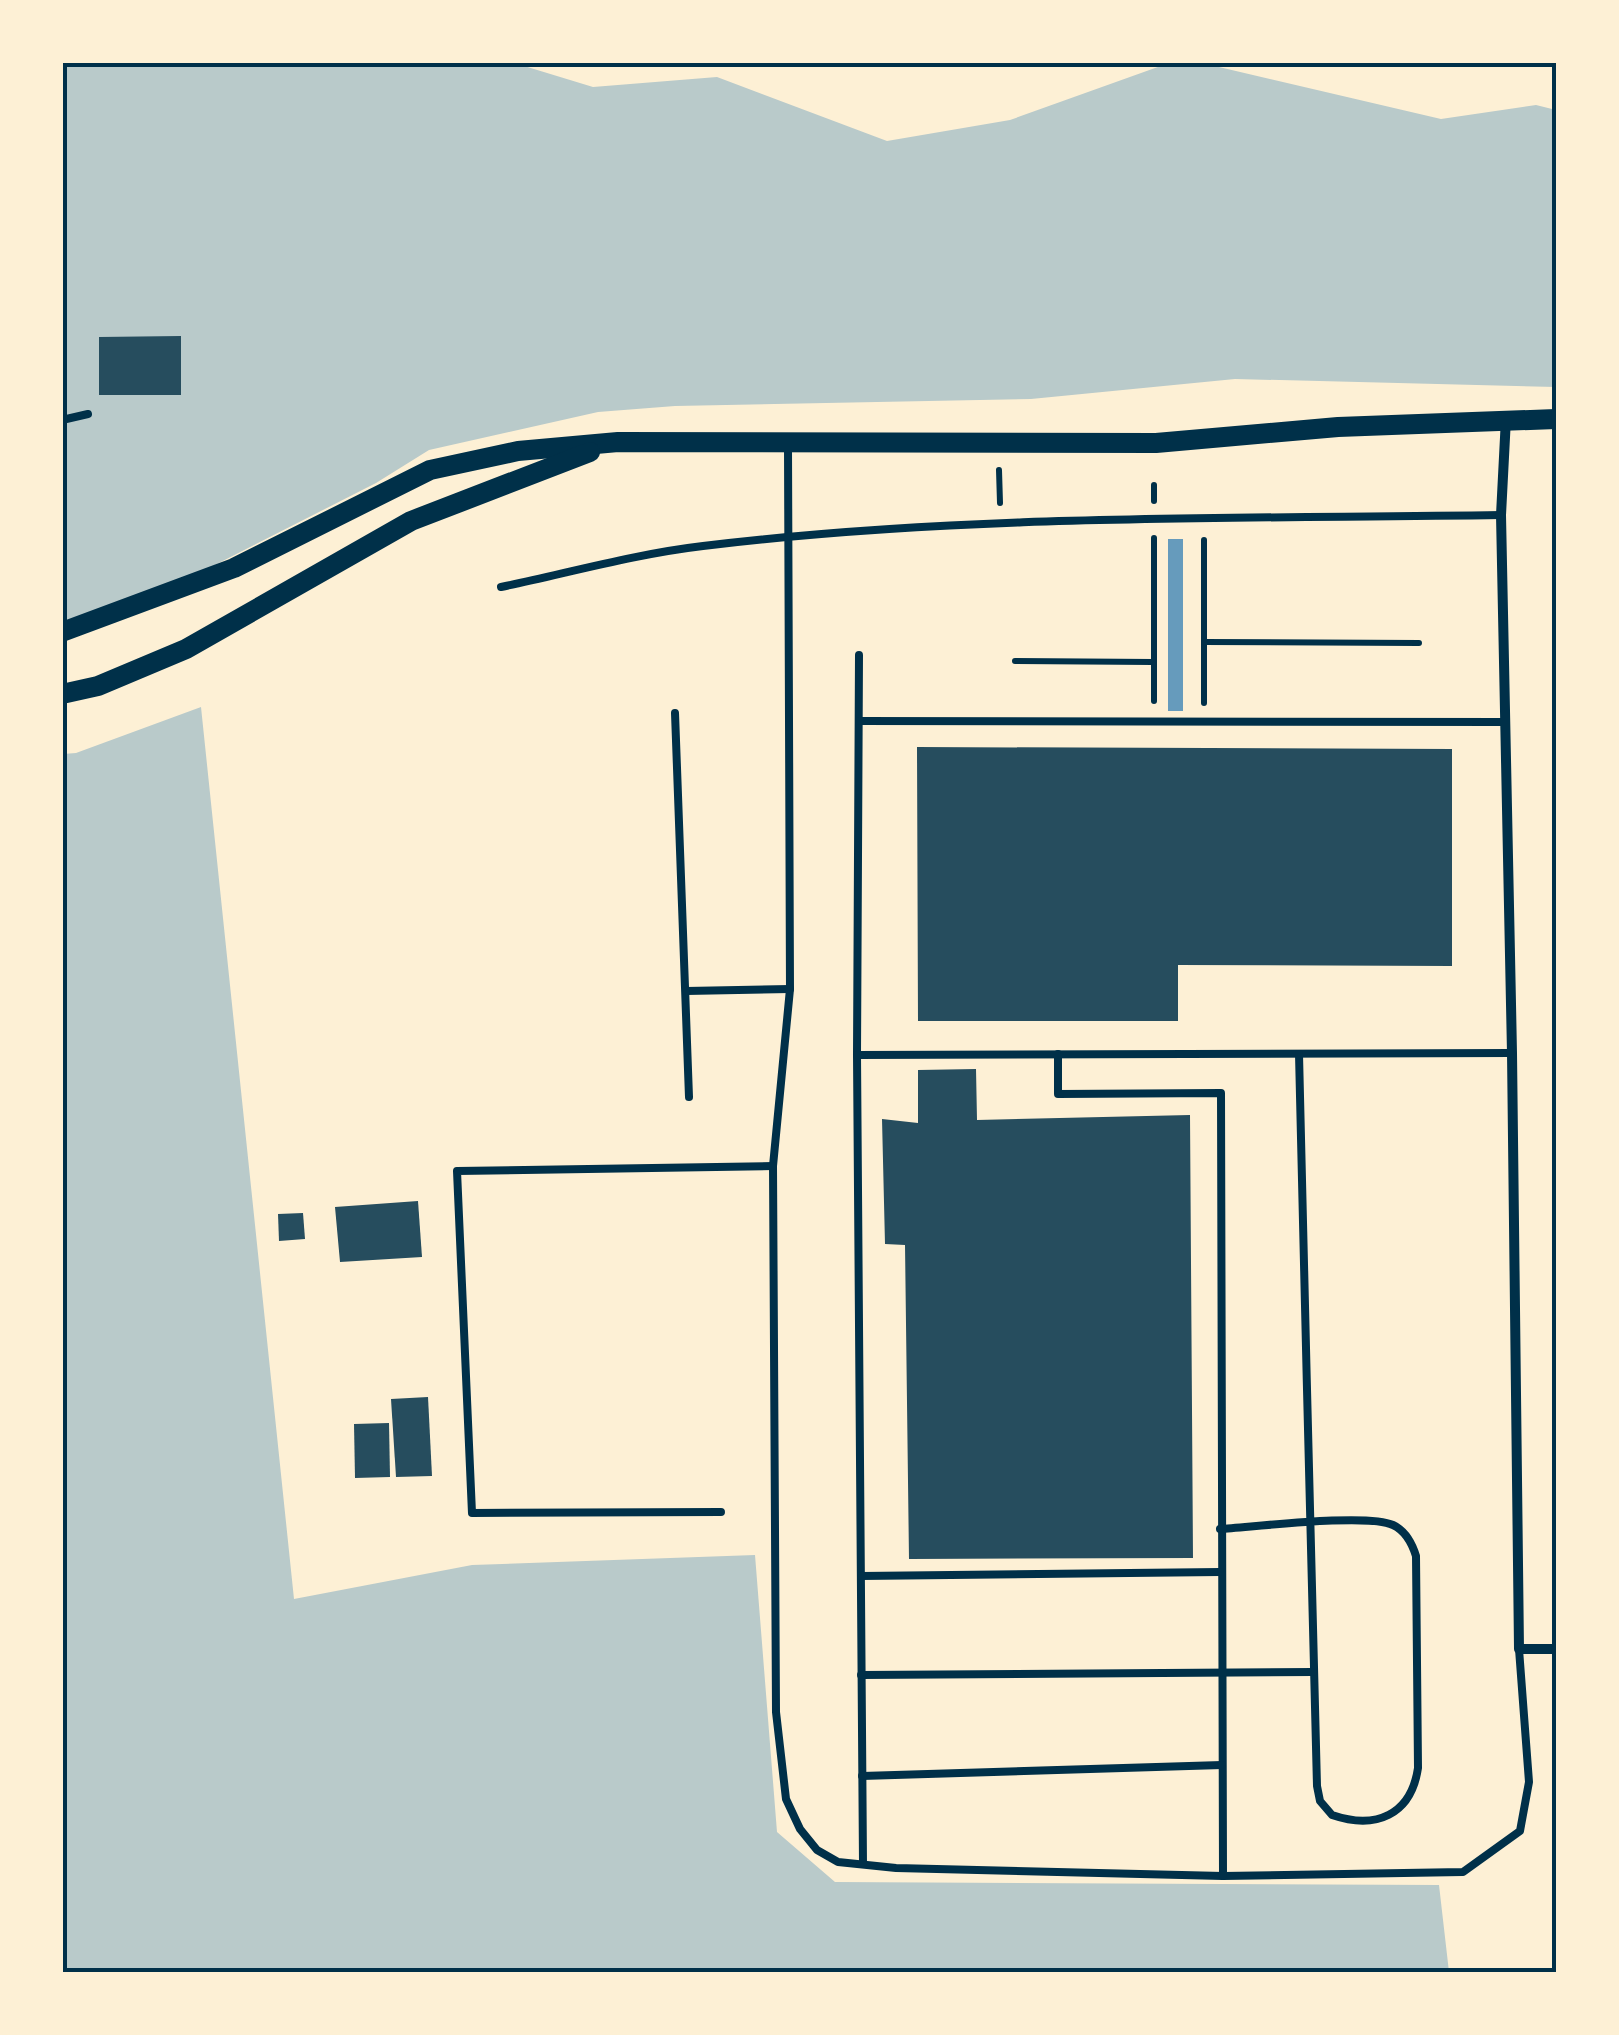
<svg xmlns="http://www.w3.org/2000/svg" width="1619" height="2035" font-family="Rubik,sans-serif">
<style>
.green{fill:#b9caca}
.water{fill:#669bbc}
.building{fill:#264d5e}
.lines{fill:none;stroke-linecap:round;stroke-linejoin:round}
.path{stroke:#003049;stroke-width:6}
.service{stroke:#003049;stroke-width:8}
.minor{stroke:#003049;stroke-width:10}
.secondary{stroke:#003049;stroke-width:20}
.neatline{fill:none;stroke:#003049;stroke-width:4}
</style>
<rect width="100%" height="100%" fill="#fdf0d5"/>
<!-- green -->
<g class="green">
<polygon points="511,62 593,87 717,77 887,141 1010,120 1169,63 1202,63 1441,119 1536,105 1556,110 1556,387 1235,379 1031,399 675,406 598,412 429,450 376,483 209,568 63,627 62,63"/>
<polygon points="201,707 294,1599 472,1565 755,1555 777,1832 835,1882 1439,1885 1449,1972 63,1972 63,754 76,753"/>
</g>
<!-- water -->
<rect class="water" x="1168" y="539" width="15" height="172"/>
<!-- building -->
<g class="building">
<polygon points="181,336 181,395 99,395 99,337"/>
<polygon points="917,747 1452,749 1452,966 1178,965 1178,1021 918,1021"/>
<polygon points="976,1069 977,1120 1190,1115 1193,1558 909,1559 905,1245 885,1244 882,1119 918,1123 918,1070"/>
<polygon points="418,1201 422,1257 340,1262 335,1207"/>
<polygon points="303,1213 305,1239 279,1241 278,1214"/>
<polygon points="428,1397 432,1476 396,1477 391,1399"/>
<polygon points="389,1423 390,1477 355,1478 354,1424"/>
</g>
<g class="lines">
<!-- path -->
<g class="path">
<polyline points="999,470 1000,503"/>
<polyline points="1154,485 1154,501"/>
<polyline points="1204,540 1204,703"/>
<polyline points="1204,642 1419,643"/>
<polyline points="1015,661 1153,662"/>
<polyline points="1154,701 1154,538"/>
</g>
<!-- service -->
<g class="service">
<polyline points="62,420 88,414"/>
<polyline points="788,447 790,989 773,1166 776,1712 786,1799 800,1829 817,1850 838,1862 896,1868 1223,1876 1463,1872 1520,1831 1529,1782 1519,1649"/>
<path d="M501 587C568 573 635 554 703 546 967 514 1235 519 1501 515"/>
<polyline points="859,655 857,1055 863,1864"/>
<polyline points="675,713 689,1097"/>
<polyline points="859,721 1505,722"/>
<polyline points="686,991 790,989"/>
<polyline points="1058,1054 1058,1094 1221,1093 1223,1876"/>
<polyline points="857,1055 1512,1053"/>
<polyline points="721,1512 472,1513 457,1171 773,1166"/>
<path d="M1220 1529C1254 1527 1367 1513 1393 1525 1406 1531 1412 1543 1416 1556L1418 1768C1411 1815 1376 1830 1332 1815L1320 1801 1317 1786C1309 1542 1306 1298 1299 1054"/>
<polyline points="861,1576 1220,1572"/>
<polyline points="861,1675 1313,1672"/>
<polyline points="862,1776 1222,1765"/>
</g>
<!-- minor -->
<polyline class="minor" points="1506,418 1501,515 1512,1053 1519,1649 1556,1649"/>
<!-- secondary -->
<g class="secondary">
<polyline points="62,632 234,568 430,470 518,451 618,442 1156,443 1338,427 1556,419"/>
<polyline points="62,694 98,686 186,649 411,521 590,452"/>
</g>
</g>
<!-- border -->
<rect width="1619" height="2035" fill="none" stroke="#fdf0d5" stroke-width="130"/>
<rect x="65" y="65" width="1489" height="1905" class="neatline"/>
</svg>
